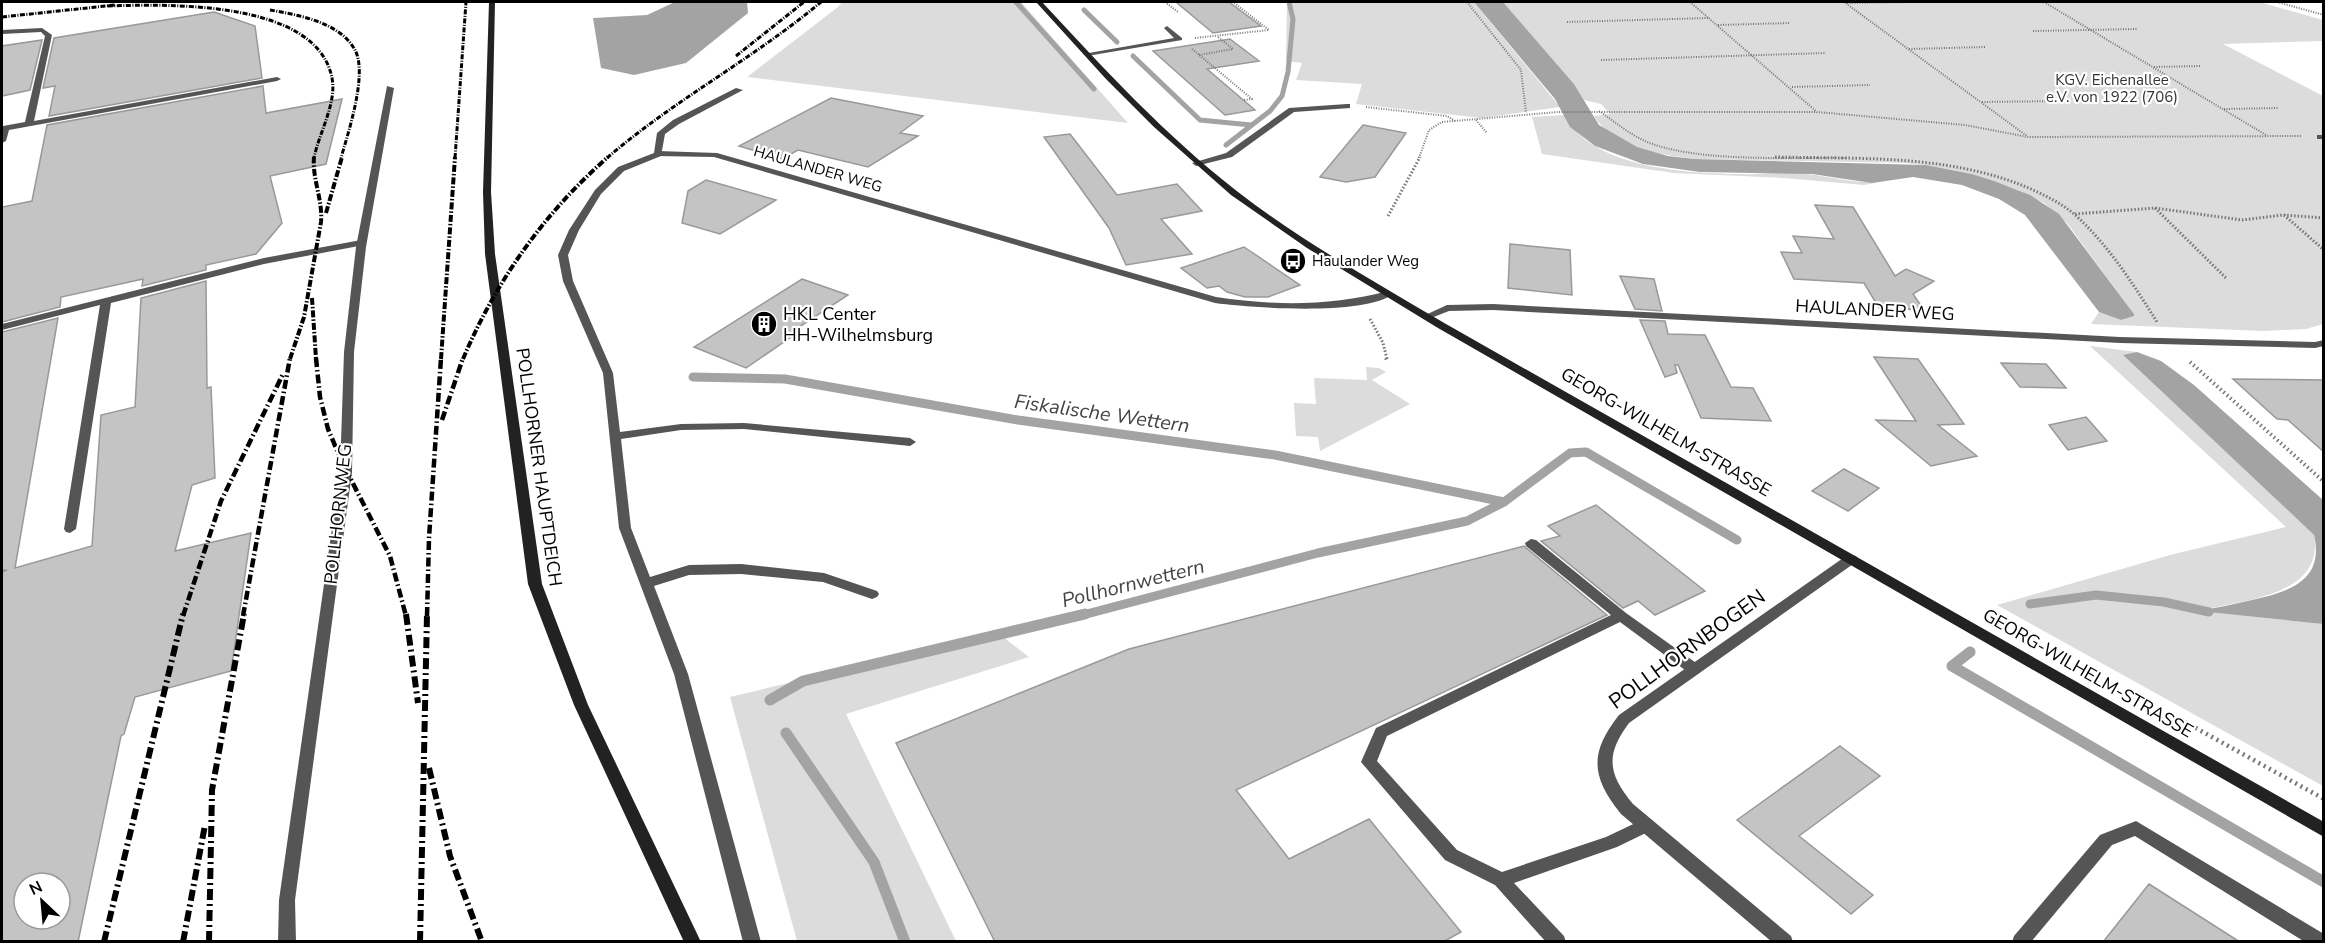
<svg xmlns="http://www.w3.org/2000/svg" width="2325" height="943" font-family="'Nunito Sans',sans-serif">
<style>
.green{fill:#dcdcdc}
.water{fill:#a3a3a3}
.lines{fill:none;stroke-linecap:round;stroke-linejoin:round}
.stream-far2{stroke:#a3a3a3;stroke-width:5}
.stream-far1{stroke:#a3a3a3;stroke-width:9}
.stream{stroke:#a3a3a3;stroke-width:11}
.building{fill:#c4c4c4;stroke:#999;stroke-width:1.5;fill-rule:evenodd}
.path-far3{stroke:#777;stroke-width:2;stroke-dasharray:1 1.5;stroke-linecap:butt}
.path-far2{stroke:#777;stroke-width:3;stroke-dasharray:1.5 2;stroke-linecap:butt}
.path-far1{stroke:#777;stroke-width:4;stroke-dasharray:1.5 3;stroke-linecap:butt}
.path{stroke:#777;stroke-width:4.5;stroke-dasharray:2 4;stroke-linecap:butt}
.service{fill:#555;fill-rule:evenodd}
.minor{fill:#555;fill-rule:evenodd}
.secondary{fill:#222;fill-rule:evenodd}
.rail-far3{stroke:#000;stroke-width:3;stroke-dasharray:5 1.5 1 1.5;stroke-linecap:butt}
.rail-far2{stroke:#000;stroke-width:4;stroke-dasharray:7 2 1.5 2;stroke-linecap:butt}
.rail-far1{stroke:#000;stroke-width:4.5;stroke-dasharray:9 3 1.5 3;stroke-linecap:butt}
.rail{stroke:#000;stroke-width:6;stroke-dasharray:11 4 2 4;stroke-linecap:butt}
.labels{text-anchor:middle;stroke-width:4.5;stroke-linejoin:round;paint-order:stroke}
.far-park-label{font-size:15px;fill:#333;stroke:#fff}
.far-street-label{font-size:15px;fill:#000;stroke:#fff}
.far-poi-label{font-size:15px;fill:#000;stroke:#fff;text-anchor:start}
.street-label{font-size:18px;fill:#000;stroke:#fff}
.poi-label{font-size:18px;fill:#000;stroke:#fff;text-anchor:start}
.water-label{font-size:20px;font-style:italic;fill:#444;stroke:#fff}
.near-street-label{font-size:21px;fill:#000;stroke:#fff}
</style>
<rect width="100%" height="100%" fill="#fff"/>
<!-- green -->
<g class="green">
<polygon points="842,2 1021,2 1128,123 747,77 838,7"/>
<polygon points="1287,2 1474,2 1560,107 1482,118 1356,104 1362,84 1296,80 1302,63 1286,61"/>
<path d="M1503 2H2259L2323 20V41L2223 44 2323 96V324L2306 329 2264 331 2091 324 2099 312 2121 320 2133 316 2134 314 2067 223 2044 203 2018 190 1972 174 1926 165 1905 163 1694 159C1659 154 1614 148 1594 116L1610 114 1601 104 1584 100 1574 84Z"/>
<path d="M1565 115C1590 167 1683 173 1734 174 1755 175 1777 172 1798 173 1825 175 1853 184 1880 182L1864 185 1784 178 1674 173 1542 154 1532 117Z"/>
<path d="M2090 346 2137 352 2124 356 2314 535C2325 598 2237 600 2200 611L2323 624V786L1997 605 2170 555 2286 527Z"/>
<polygon points="1366,367 1379,368 1386,372 1372,380 1410,404 1320,451 1318,437 1296,436 1294,403 1316,404 1314,378 1367,380"/>
<polygon points="998,633 1029,657 846,714 956,941 797,941 730,697"/>
</g>
<!-- water -->
<g class="water">
<polygon points="675,2 747,2 748,13 686,63 634,75 601,68 593,18 647,15"/>
<polygon points="1474,2 1503,2 1574,84 1599,125 1637,147 1668,156 1694,159 1926,165 1972,174 1994,181 2030,195 2059,214 2134,314 2134,316 2121,320 2099,312 2025,215 1999,199 1962,185 1913,177 1872,183 1812,174 1700,172 1643,164 1595,146 1570,127 1555,99"/>
<path d="M2137 352 2161 361 2194 385 2323 500V624L2198 611C2216 608 2234 604 2252 600 2287 592 2325 582 2314 535L2123 355Z"/>
</g>
<g class="lines">
<!-- stream-far2 -->
<g class="stream-far2">
<polyline points="1016,2 1094,89"/>
<polyline points="1084,10 1117,42"/>
<polyline points="1133,56 1200,120 1251,125"/>
<polyline points="1226,145 1270,111 1282,96 1288,72 1293,19 1289,2"/>
</g>
<!-- stream-far1 -->
<g class="stream-far1">
<polyline points="693,377 785,379 1018,420 1275,455 1504,502"/>
<polyline points="2030,604 2096,595 2164,602 2209,612"/>
<polyline points="1079,616 1318,553 1467,521 1504,502 1570,453 1586,452 1737,540"/>
</g>
<!-- stream -->
<g class="stream">
<polyline points="1970,652 1952,666 2324,882"/>
<polyline points="770,700 803,681 1085,614"/>
<polyline points="786,733 874,862 905,942"/>
</g>
</g>
<!-- building -->
<g class="building">
<polygon points="1176,2 1229,2 1261,26 1213,33"/>
<polygon points="214,12 255,26 262,78 49,116 55,86 43,88 54,38"/>
<polygon points="1230,39 1259,61 1207,69 1255,110 1225,115 1153,51"/>
<polygon points="42,40 30,90 2,96 2,46"/>
<polygon points="263,86 266,113 342,99 326,164 270,176 282,223 256,254 206,265 206,270 142,286 143,279 61,297 60,307 2,322 2,207 32,201 47,125"/>
<polygon points="831,98 923,116 900,133 918,136 868,167 798,150 782,159 739,146"/>
<polygon points="1363,125 1406,133 1375,177 1346,182 1320,177"/>
<polygon points="1070,134 1117,195 1177,184 1202,211 1161,219 1192,254 1126,265 1109,228 1044,137"/>
<polygon points="706,180 776,200 720,234 682,223 688,191"/>
<polygon points="1815,205 1853,207 1895,276 1906,269 1934,281 1913,294 1924,310 1879,308 1864,283 1794,279 1781,252 1802,253 1793,236 1834,239"/>
<polygon points="1510,244 1570,250 1572,295 1508,288"/>
<polygon points="1244,247 1253,253 1300,285 1268,297 1245,297 1227,292 1219,286 1207,288 1181,268"/>
<polygon points="1620,276 1654,279 1662,311 1635,309"/>
<polygon points="802,279 848,295 790,333 794,335 746,368 694,347"/>
<path d="M206 281 207 388 211 387 215 478 192 485 175 551 251 533 231 671 135 697 124 734 121 736 78 942H2V572L7 570H2V332L58 318 15 568 92 546 101 415 135 407 141 298ZM24 883H60V919H24Z"/>
<polygon points="1640,320 1665,321 1668,334 1705,335 1731,387 1753,388 1771,421 1701,418 1678,365 1675,365 1677,373 1665,377"/>
<polygon points="1874,357 1918,359 1964,424 1938,425 1977,456 1931,466 1876,420 1916,421"/>
<polygon points="2001,363 2046,364 2066,388 2020,387"/>
<polygon points="2233,379 2324,380 2324,452 2288,420 2277,419"/>
<polygon points="2086,417 2107,441 2068,450 2049,425"/>
<polygon points="1844,469 1879,488 1848,511 1812,491"/>
<polygon points="1596,505 1705,591 1655,615 1638,601 1623,608 1541,541 1560,536 1548,526"/>
<polygon points="1524,546 1607,615 1236,790 1289,859 1369,819 1461,932 1443,942 995,942 896,743 1129,649"/>
<polygon points="1840,746 1880,776 1799,836 1873,895 1851,914 1737,820"/>
<polygon points="2149,884 2240,942 2103,942"/>
</g>
<g class="lines">
<!-- path-far3 -->
<g class="path-far3">
<polyline points="1165,2 1178,12"/>
<polyline points="1467,2 1521,70 1526,113"/>
<polyline points="1690,2 1817,112 1965,125 2028,137 2301,136"/>
<polyline points="1844,2 2027,136"/>
<polyline points="2044,2 2266,135"/>
<polyline points="2277,2 2324,15"/>
<polyline points="1847,3 1911,2"/>
<polyline points="1567,22 1708,18"/>
<polyline points="1718,25 1790,23"/>
<polyline points="2033,31 2138,29"/>
<polyline points="1195,38 1269,30 1233,2"/>
<polyline points="1192,49 1252,99 1244,100"/>
<polyline points="1909,49 1985,47"/>
<polyline points="1199,55 1233,49 1218,37"/>
<polyline points="1601,60 1826,53"/>
<polyline points="2154,67 2201,66"/>
<polyline points="2098,77 2168,76"/>
<polyline points="1792,87 1870,85"/>
<polyline points="1982,102 2062,101"/>
<polyline points="1366,107 1447,116 1455,121"/>
<polyline points="2224,109 2279,108"/>
<path d="M1599 111C1614 121 1629 134 1645 141 1695 163 1791 157 1847 158"/>
<polyline points="1476,120 1487,133"/>
<polyline points="1419,158 1429,130 1442,122 1558,112 1816,112"/>
</g>
<!-- path-far2 -->
<g class="path-far2">
<path d="M1775 157C1862 159 1950 154 2031 189 2046 196 2061 203 2074 214 2107 243 2134 285 2157 322"/>
<polyline points="2155,208 2227,279"/>
<polyline points="2075,214 2155,208 2242,220 2283,215 2324,218"/>
<polyline points="2284,215 2324,250"/>
<polyline points="1388,216 1420,157"/>
<polyline points="1370,319 1383,343 1387,359"/>
</g>
<!-- path-far1 -->
<g class="path-far1">
<polyline points="1386,358 1387,360"/>
<polyline points="2190,362 2324,482"/>
</g>
<!-- path -->
<polyline class="path" points="2185,722 2324,799"/>
<!-- service -->
<g class="service">
<polygon points="1167,26 1182,38 1182,40 1087,56 1083,54 1174,38 1164,28"/>
<polygon points="42,28 52,35 34,121 277,77 281,79 277,81 9,130 6,141 2,143 3,126 25,122 45,36 41,32 2,34 2,30"/>
<polygon points="736,88 743,90 679,124 665,134 661,156 624,171 601,194 579,230 568,255 573,281 613,373 620,432 681,424 744,423 910,438 916,442 910,446 744,429 681,430 621,439 631,528 650,577 689,565 741,564 824,573 877,591 879,594 877,597 872,599 823,582 741,574 689,575 654,586 688,674 761,942 743,942 674,674 619,528 603,373 563,281 558,255 569,230 595,190 618,167 654,153 657,133 673,120"/>
<polygon points="1347,104 1350,104 1350,108 1294,112 1232,157 1196,166 1192,163 1226,153 1289,108"/>
<rect x="2317" y="135" width="7" height="4"/>
<polygon points="361,240 366,243 364,245 264,264 111,303 76,529 70,533 66,532 64,529 100,305 2,330 2,324 264,258"/>
<polygon points="1531,539 1536,540 1626,613 1699,665 1701,669 1699,673 1694,674 1689,673 1620,622 1387,736 1377,761 1457,850 1502,872 1606,837 1646,818 1652,820 1654,825 1652,830 1617,847 1514,883 1564,936 1566,942 1546,942 1495,885 1445,860 1361,762 1376,728 1611,615 1526,546 1525,543"/>
<polygon points="2136,821 2324,934 2324,942 2305,942 2135,836 2112,845 2031,942 2012,942 2014,936 2100,835"/>
</g>
<!-- minor -->
<g class="minor">
<polygon points="387,86 394,88 366,247 354,352 352,472 295,900 296,942 278,942 279,900 340,472 344,352 356,247"/>
<path d="M658 151 717 153 1216 297C1274 306 1332 306 1388 291L1393 294C1365 316 1252 308 1215 303L714 157 655 156V152Z"/>
<polygon points="1493,304 2120,337 2315,342 2324,340 2324,346 2315,348 2120,343 1493,310 1449,311 1426,320 1421,317 1447,305"/>
<path d="M1851 555 1856 556 1858 559 1856 562 1629 723C1605 755 1608 774 1633 804L1791 936 1793 942H1772L1621 814C1591 777 1589 753 1619 715L1846 556Z"/>
</g>
<!-- secondary -->
<g class="secondary">
<polygon points="489,2 495,2 491,192 495,254 542,584 588,705 701,942 684,942 574,705 528,584 485,254 483,192"/>
<path d="M1036 2H1042C1104 69 1166 136 1238 192 1303 242 1375 282 1446 324L2324 822V837L1438 328 1307 248 1231 195 1154 127 1106 79Z"/>
</g>
<!-- rail-far3 -->
<g class="rail-far3">
<path d="M108 6C169 4 317 0 332 78 337 103 319 133 314 158"/>
<path d="M270 10C298 15 340 22 355 50 368 74 348 133 341 158"/>
<polyline points="2,17 115,5"/>
<polyline points="736,56 804,2"/>
<polyline points="455,158 466,2"/>
<path d="M607 158C674 100 753 59 821 2"/>
</g>
<!-- rail-far2 -->
<g class="rail-far2">
<polyline points="326,213 342,157"/>
<polyline points="312,298 316,359"/>
<path d="M290 359 304 317 321 222C323 200 312 179 314 157"/>
<polyline points="441,359 455,157"/>
<path d="M463 359C496 281 544 213 608 157"/>
</g>
<!-- rail-far1 -->
<g class="rail-far1">
<polyline points="316,358 320,397 328,429 342,462 390,556 406,616"/>
<polyline points="442,420 463,358"/>
<polyline points="183,616 221,501 283,374"/>
<polyline points="243,616 290,358"/>
<polyline points="427,616 429,538 441,358"/>
</g>
<!-- rail -->
<g class="rail">
<polyline points="406,614 418,703"/>
<polyline points="429,768 450,856 482,942"/>
<polyline points="104,942 183,614"/>
<polyline points="183,942 205,825"/>
<polyline points="209,942 212,790 244,614"/>
<polyline points="420,942 427,614"/>
</g>
</g>
<!-- icons -->
<defs>
<g id="bus-disc" transform="scale(1.35)"><circle r="9.5" fill="#000" stroke="#fff"/><path d="M-5-6H5V4H4V6H2V4H-2V6H-4V4H-5ZM-3.5-4V0h7V-4ZM-3.5 1.2v1.5H-2V1.2ZM2 1.2v1.5H3.5V1.2Z" fill="#fff"/></g>
<g id="building-disc" transform="scale(1.35)"><circle r="9.5" fill="#000" stroke="#fff"/><path d="M-4-6H4V6H1V3H-1V6H-4ZM-2.5-4.3h1.7v1.8h-1.7ZM.8-4.3h1.7v1.8H.8ZM-2.5-1h1.7V.8h-1.7ZM.8-1h1.7V.8H.8Z" fill="#fff"/></g>
</defs>
<g fill-rule="evenodd">
<use href="#bus-disc" x="1293" y="261"/>
<use href="#building-disc" x="764" y="324"/>
</g>
<g class="labels">
<!-- far-park labels -->
<g class="far-park-label">
<text x="2112" y="85">KGV. Eichenallee<tspan x="2112" dy="17">e.V. von 1922 (706)</tspan></text>
</g>
<!-- far-street labels -->
<g class="far-street-label">
<text transform="translate(818 169) rotate(16)" y="5">HAULANDER WEG</text>
</g>
<!-- far-poi labels -->
<g class="far-poi-label">
<text x="1312" y="266">Haulander Weg</text>
</g>
<!-- street labels -->
<g class="street-label">
<text transform="translate(1875 310) rotate(3)" y="6">HAULANDER WEG</text>
<text transform="translate(1666 432) rotate(30)" y="6">GEORG-WILHELM-STRASSE</text>
<text transform="translate(539 467) rotate(82)" y="6">POLLHORNER HAUPTDEICH</text>
<text transform="translate(338 514) rotate(-84)" y="6">POLLHORNWEG</text>
<text transform="translate(2088 673) rotate(30)" y="6">GEORG-WILHELM-STRASSE</text>
</g>
<!-- poi labels -->
<g class="poi-label">
<text x="783" y="320">HKL Center<tspan x="783" dy="21">HH-Wilhelmsburg</tspan></text>
</g>
<!-- water labels -->
<g class="water-label">
<text transform="translate(1102 413) rotate(8)" y="7">Fiskalische Wettern</text>
<text transform="translate(1133 583) rotate(-14)" y="7">Pollhornwettern</text>
</g>
<!-- near-street labels -->
<g class="near-street-label">
<text transform="translate(1687 649) rotate(-36)" y="7">POLLHORNBOGEN</text>
</g>
</g>
<!-- border -->
<rect width="2325" height="943" fill="none" stroke="#000000" stroke-width="6"/>
<!-- north arrow -->
<g transform="translate(42 901) rotate(334)"><circle r="28" fill="#ffffff" stroke="#999999" stroke-width="1.5"/>
<path d="M0-4.5L10 22L0 15L-10 22Z" fill="#000000"/>
<text y="-9" font-size="16" font-weight="bold" text-anchor="middle" fill="#000000">N</text>
</g>
</svg>
